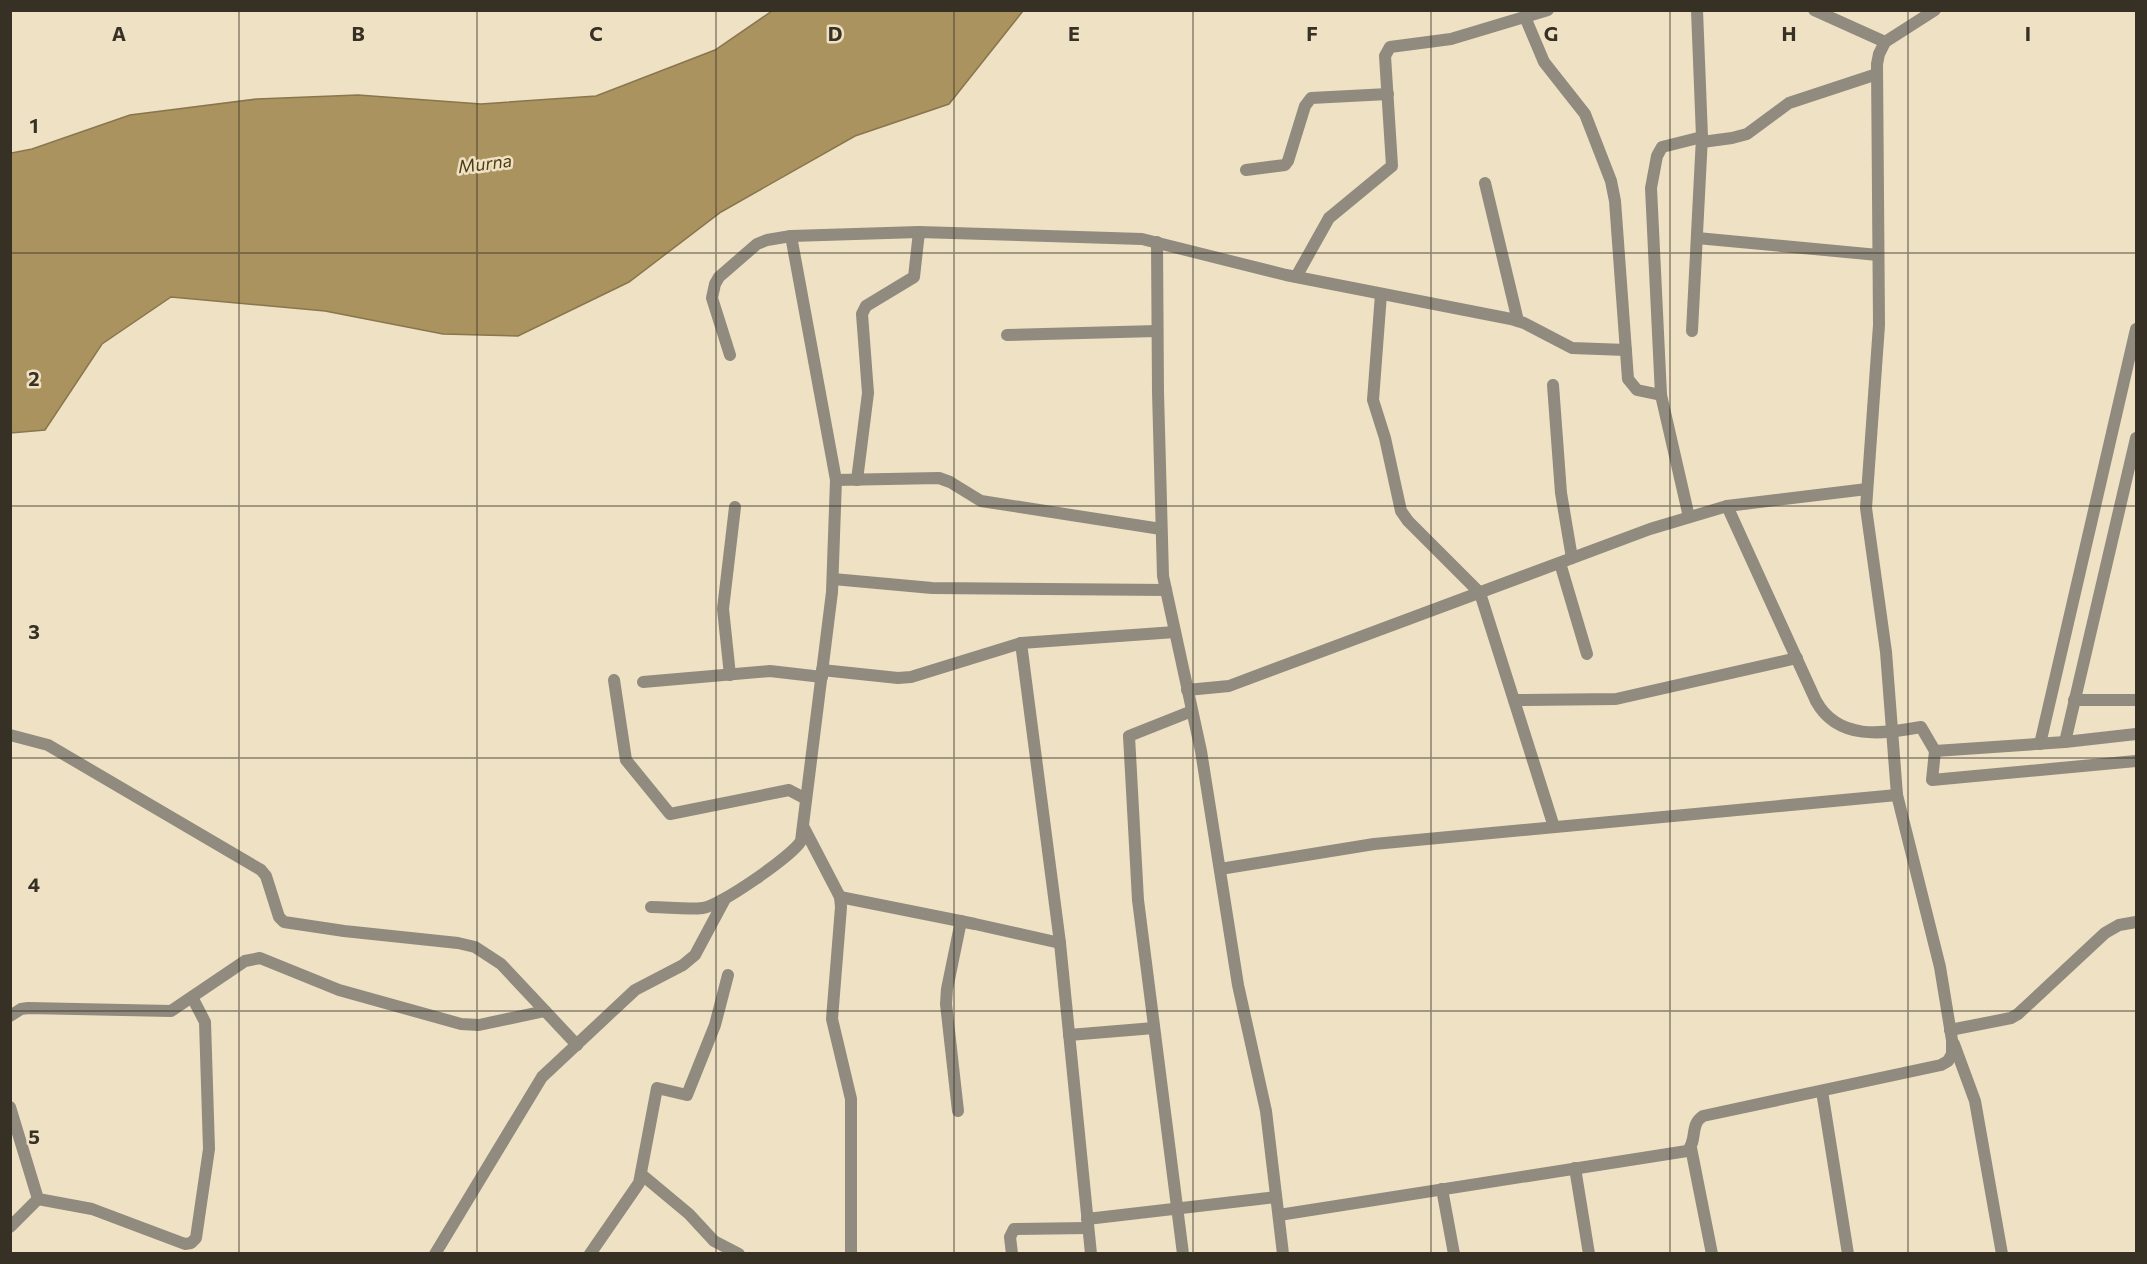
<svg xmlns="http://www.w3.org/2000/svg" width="2147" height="1264" font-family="Commissioner,sans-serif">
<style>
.water{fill:#aa935f;stroke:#88764e;stroke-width:1.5}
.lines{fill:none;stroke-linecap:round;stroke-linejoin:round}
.street{stroke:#908b7e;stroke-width:12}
.grid{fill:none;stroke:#373125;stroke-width:1.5;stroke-opacity:0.55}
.labels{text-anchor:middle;stroke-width:5;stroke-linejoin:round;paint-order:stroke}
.water-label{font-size:18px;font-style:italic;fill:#4e3d12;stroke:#efe1c3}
.grid-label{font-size:20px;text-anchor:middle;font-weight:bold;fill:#373125;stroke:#efe1c3;stroke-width:5;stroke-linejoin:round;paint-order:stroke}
</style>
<rect width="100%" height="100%" fill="#efe1c3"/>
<!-- water -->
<polygon class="water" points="772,11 1023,11 949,104 855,136 721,212 629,282 518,336 443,334 325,311 171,297 102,344 45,430 11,433 11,153 32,149 130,115 257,99 358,95 481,104 596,96 715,50"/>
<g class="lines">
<!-- street -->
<g class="street">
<polyline points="1814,10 1885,42"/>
<polyline points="1525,17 1544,62 1585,114 1611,181 1615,201 1628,379 1637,390 1661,395"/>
<polyline points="1702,142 1732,138 1747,134 1789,103 1877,74"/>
<polyline points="1246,170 1285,165 1288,161 1305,106 1311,98 1388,94"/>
<polyline points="1485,183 1518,321"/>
<polyline points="1697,238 1878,255"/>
<polyline points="1157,242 1158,392 1163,576 1201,751 1238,985 1266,1111 1283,1254"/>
<polyline points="1296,277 1329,218 1392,166 1385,56 1390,47 1451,39 1548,10"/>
<polyline points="1381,294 1373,400 1385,438 1401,511 1408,521 1480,593 1554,827"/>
<polyline points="1692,331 1702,137 1697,10"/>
<polyline points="1007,335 1157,331"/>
<polyline points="730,355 712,298 715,284 719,277 757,244 767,240 791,236 919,232 1142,239 1286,275 1511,319 1524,323 1572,348 1626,350"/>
<polyline points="1553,385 1561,493 1572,558"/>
<polyline points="836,480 939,478 950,482 981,501 1161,529"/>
<polyline points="857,480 868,393 862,314 866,306 914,277 919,232"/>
<path d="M1727 506 1816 701C1838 741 1883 734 1921 727L1935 751 1932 780 2136 761"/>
<polyline points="1689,517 1661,395 1651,188 1657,156 1662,147 1702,137"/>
<polyline points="1560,563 1587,654"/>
<polyline points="833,579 932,588 1166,590"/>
<polyline points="1021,643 1060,943 1091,1254"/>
<polyline points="822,670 898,678 911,677 1021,643 1175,632"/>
<polyline points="730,675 723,609 735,507"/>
<polyline points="614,680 626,760 670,814 789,790 806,799"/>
<polyline points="643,682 770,671 822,677"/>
<polyline points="1187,690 1229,686 1650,529 1727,506 1867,489"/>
<polyline points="1514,700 1616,699 1797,658"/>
<polyline points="2074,700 2136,700"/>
<polyline points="10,735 48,745 261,870 266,876 279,917 284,922 344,931 458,943 475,947 501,964 577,1045"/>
<polyline points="2065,742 2136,438"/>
<polyline points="2040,744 2136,329"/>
<polyline points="1935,751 2065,742 2136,734"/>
<polyline points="803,826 840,897 841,907 832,1019 851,1099 851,1254"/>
<polyline points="1220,869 1374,844 1897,795"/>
<polyline points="840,897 975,924 1060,943"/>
<path d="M651 907C668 907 686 910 703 908 720 906 792 856 801 841L832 592 836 480 791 236"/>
<polyline points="10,1016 21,1009 28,1008 171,1011 245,961 260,958 339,990 461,1024 479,1025 545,1011"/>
<polyline points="1950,1030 2011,1018 2018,1014 2105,933 2119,925 2136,922"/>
<polyline points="1069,1035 1154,1028"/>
<polyline points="1954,1044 1975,1101 2002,1254"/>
<polyline points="1822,1091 1848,1254"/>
<polyline points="10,1107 38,1199 92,1209 185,1244 191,1243 196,1238 209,1149 205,1022 192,997"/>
<polyline points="958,1111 946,1004 947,989 961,921"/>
<polyline points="1691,1148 1712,1254"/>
<polyline points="1575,1168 1589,1254"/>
<polyline points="641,1174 689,1214 714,1241 739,1254"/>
<polyline points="1442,1189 1454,1254"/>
<path d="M1279 1215 1687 1151C1698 1141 1689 1125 1703 1116L1941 1065 1948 1061 1952 1054V1040L1940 967 1897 795 1886 652 1866 508 1879 325 1877 64 1879 54 1885 42 1935 10"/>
<polyline points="1087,1219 1276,1197"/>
<polyline points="10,1227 38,1199"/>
<polyline points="435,1254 542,1077 635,990 683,965 695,955 725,899"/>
<polyline points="590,1254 639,1183 657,1088 687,1095 715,1025 728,975"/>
<polyline points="1012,1254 1010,1237 1014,1229 1088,1228"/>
<polyline points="1183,1254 1138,900 1129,736 1192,711"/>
</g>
</g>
<!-- grid -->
<path class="grid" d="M239 10V1254M477 10V1254M716 10V1254M954 10V1254M1193 10V1254M1431 10V1254M1670 10V1254M1908 10V1254M10 253H2136M10 506H2136M10 758H2136M10 1011H2136"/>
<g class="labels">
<!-- water labels -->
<g class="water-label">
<text transform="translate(485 164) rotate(-7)" y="6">Murna</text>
</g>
</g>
<g class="grid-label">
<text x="119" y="41">A</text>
<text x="358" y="41">B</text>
<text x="596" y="41">C</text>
<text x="835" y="41">D</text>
<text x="1074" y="41">E</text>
<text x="1312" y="41">F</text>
<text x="1551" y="41">G</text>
<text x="1789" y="41">H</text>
<text x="2028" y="41">I</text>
<text x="34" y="133">1</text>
<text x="34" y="386">2</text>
<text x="34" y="639">3</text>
<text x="34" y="892">4</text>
<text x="34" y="1144">5</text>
</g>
<!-- border -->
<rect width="2147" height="1264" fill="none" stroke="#373125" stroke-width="24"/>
</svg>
